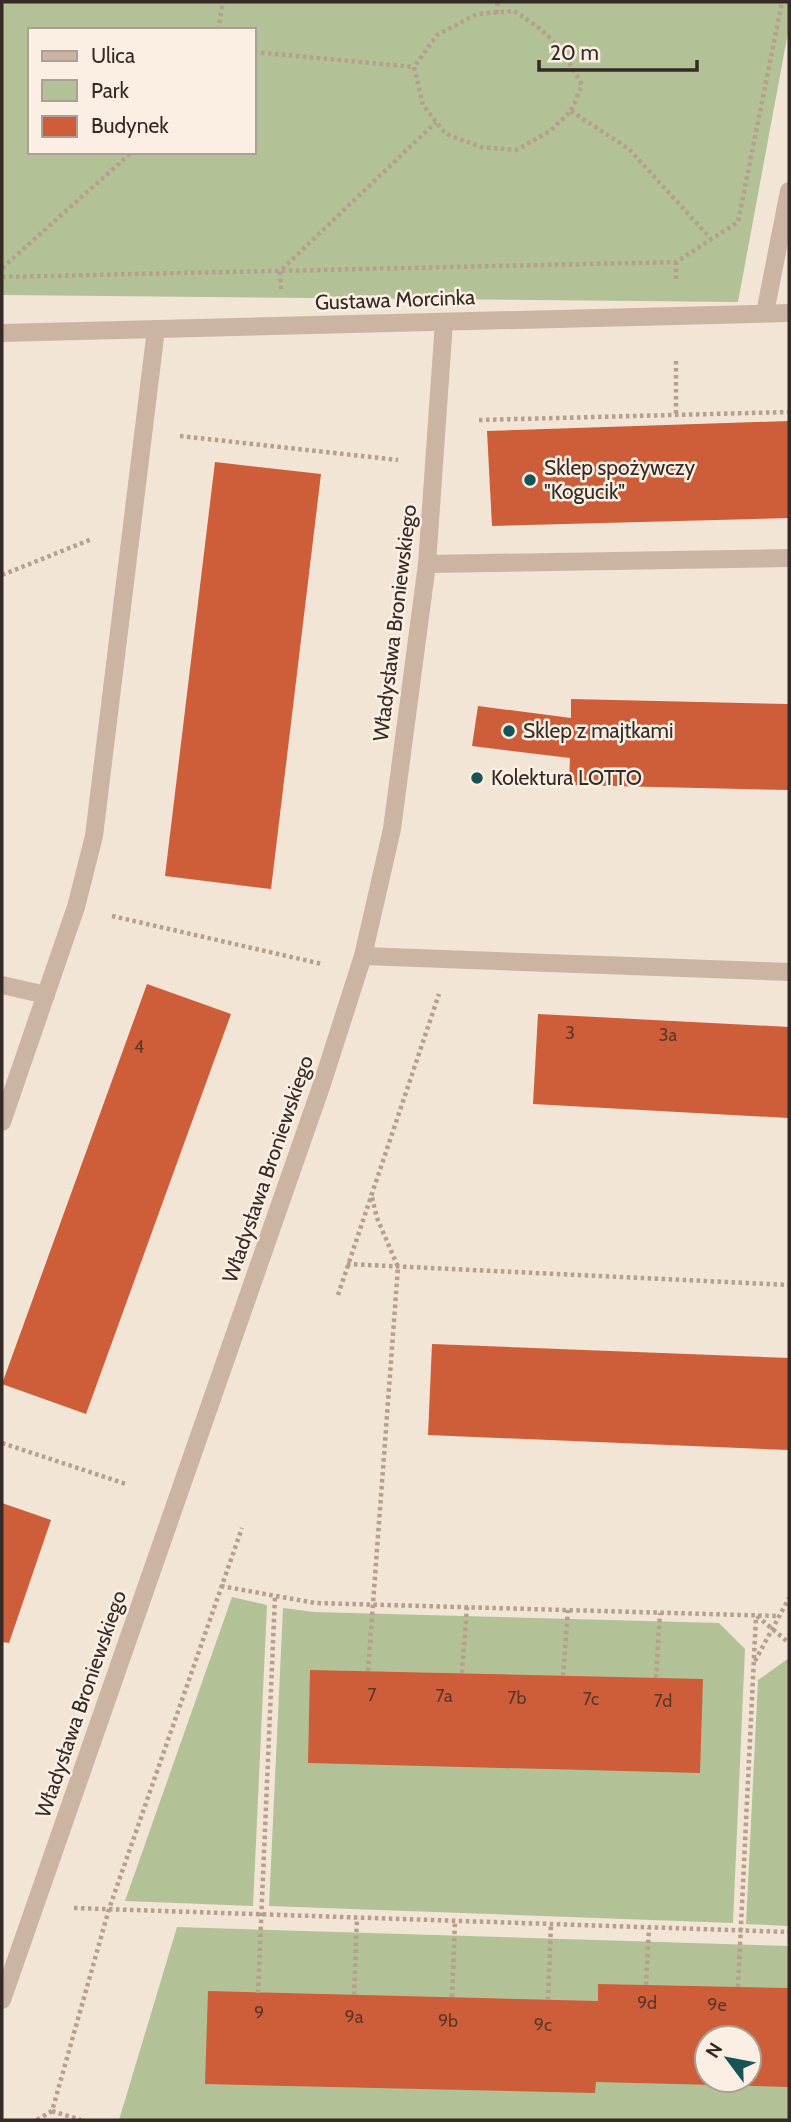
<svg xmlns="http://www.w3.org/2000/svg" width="791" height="2122" font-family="Cabin,sans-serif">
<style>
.green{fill:#b3c296;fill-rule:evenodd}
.building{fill:#cd5e39;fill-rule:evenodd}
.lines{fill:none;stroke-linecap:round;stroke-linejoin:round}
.path{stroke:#b69f8c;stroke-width:4.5;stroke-dasharray:3.5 3.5;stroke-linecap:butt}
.lane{stroke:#cbb5a2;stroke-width:18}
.street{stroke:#cbb5a2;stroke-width:18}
.poi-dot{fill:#185358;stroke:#faefe2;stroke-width:2.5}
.labels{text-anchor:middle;stroke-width:5;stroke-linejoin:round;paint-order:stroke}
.number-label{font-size:18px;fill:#5b372a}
.street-label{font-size:21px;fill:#352a25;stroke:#faefe2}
.poi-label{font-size:21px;fill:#352a25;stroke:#faefe2;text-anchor:start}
</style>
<rect width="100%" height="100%" fill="#f2e5d6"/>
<!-- green -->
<g class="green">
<path d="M2 2H789V27L738 302 2 295ZM30 30H254V152H30Z"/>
<polygon points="232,1597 267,1605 253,1906 125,1901"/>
<polygon points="283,1608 314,1612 719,1623 745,1649 733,1923 269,1906"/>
<polygon points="789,1658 789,1926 746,1924 758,1680"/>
<path d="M177 1927 789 1946V2120H119ZM707 2038H749V2080H707Z"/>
</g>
<!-- building -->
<g class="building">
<polygon points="789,421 789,518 492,526 487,431"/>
<polygon points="215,462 321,474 271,889 165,876"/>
<polygon points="571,699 789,704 789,790 569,785 570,758 472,746 478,706 571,718"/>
<polygon points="147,984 231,1014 86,1414 2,1384"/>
<polygon points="538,1014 789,1027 789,1118 533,1104"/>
<polygon points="432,1344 789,1358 789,1450 428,1435"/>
<polygon points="2,1503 51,1520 9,1643 2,1642"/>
<polygon points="310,1670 703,1679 700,1773 308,1763"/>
<path d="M598 1984 789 1988V2087L596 2082 595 2093 205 2084 208 1991 598 2001ZM707 2038H749V2080H707Z"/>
</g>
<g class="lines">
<!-- path -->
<g class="path">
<path d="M514 11C551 34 561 47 582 85L571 111 550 131 516 150 481 147 446 134 436 122 423 105 414 67 437 35 477 14Z"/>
<polyline points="496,13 498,2"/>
<polyline points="218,30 223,2"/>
<polyline points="254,52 414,67"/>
<polyline points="571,111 629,149 711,239"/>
<polyline points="2,268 132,152"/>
<polyline points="2,277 676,262 738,222 782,2"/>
<polyline points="676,279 676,262"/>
<polyline points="281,289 280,271 436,122"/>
<polyline points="676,361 676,415"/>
<polyline points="479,420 789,412"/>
<polyline points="180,436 398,460"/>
<polyline points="2,575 92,539"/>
<polyline points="112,916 322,964"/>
<polyline points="347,1264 789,1285"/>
<polyline points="338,1295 439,994"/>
<polyline points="2,1443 126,1484"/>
<polyline points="221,1586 315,1603 779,1616"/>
<polyline points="757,1616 789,1643"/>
<polyline points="755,1661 789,1598"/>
<polyline points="368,1671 398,1267 377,1218 371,1193"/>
<polyline points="462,1673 467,1607"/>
<polyline points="563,1676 568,1610"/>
<polyline points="656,1678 660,1613"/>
<polyline points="74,1908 789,1932"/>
<polyline points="646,1985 649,1928"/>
<polyline points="738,1987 756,1616"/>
<polyline points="258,1993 275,1596"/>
<polyline points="354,1995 357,1918"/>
<polyline points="452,1997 455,1921"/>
<polyline points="548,2000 551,1924"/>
<polyline points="52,2111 81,2120"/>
<polyline points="37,2120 52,2111 109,1909 242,1528"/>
</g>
<!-- lane -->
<g class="lane">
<polyline points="427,564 789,558"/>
<polyline points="363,956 789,972"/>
</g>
<!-- street -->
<g class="street">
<polyline points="765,313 789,191"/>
<polyline points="2,333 789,313"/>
<polyline points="2,985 46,995"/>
<polyline points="2,1122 76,907 94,836 156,329"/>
<polyline points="2,2000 322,1084 363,956 392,829 427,564 444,322"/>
</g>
</g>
<!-- markers -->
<g class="poi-dot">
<circle cx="530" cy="480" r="7"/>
<circle cx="509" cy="731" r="7"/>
<circle cx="477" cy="778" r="7"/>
</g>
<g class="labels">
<!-- number labels -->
<g class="number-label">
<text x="570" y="1039">3</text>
<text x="668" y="1041">3a</text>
<text x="139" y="1053">4</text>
<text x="372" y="1701">7</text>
<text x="444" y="1702">7a</text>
<text x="517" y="1704">7b</text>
<text x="591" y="1705">7c</text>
<text x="663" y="1707">7d</text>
<text x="647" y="2009">9d</text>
<text x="717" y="2011">9e</text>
<text x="259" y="2019">9</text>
<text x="354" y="2023">9a</text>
<text x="448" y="2027">9b</text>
<text x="543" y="2031">9c</text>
</g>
<!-- street labels -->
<g class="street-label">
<text transform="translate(395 300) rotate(-2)" y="7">Gustawa Morcinka</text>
<text transform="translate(395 623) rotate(-83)" y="7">Władysława Broniewskiego</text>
<text transform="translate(268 1169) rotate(-71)" y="7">Władysława Broniewskiego</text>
<text transform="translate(81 1704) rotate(-71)" y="7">Władysława Broniewskiego</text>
</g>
<!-- poi labels -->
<g class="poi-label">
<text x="544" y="475">Sklep spożywczy<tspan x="544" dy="24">"Kogucik"</tspan></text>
<text x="523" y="738">Sklep z majtkami</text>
<text x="491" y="785">Kolektura LOTTO</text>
</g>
</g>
<!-- border -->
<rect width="791" height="2122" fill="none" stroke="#352a25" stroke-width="7"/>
<!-- legend -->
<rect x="28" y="28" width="228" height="126" fill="#faefe2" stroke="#aba096" stroke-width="2"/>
<rect x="42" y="51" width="35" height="10" fill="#cbb5a2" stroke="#aba096" stroke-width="2"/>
<text x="91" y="63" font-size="21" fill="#352a25">Ulica</text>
<rect x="42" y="80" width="35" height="21" fill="#b3c296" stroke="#aba096" stroke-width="2"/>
<text x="91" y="98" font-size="21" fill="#352a25">Park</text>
<rect x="42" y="116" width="35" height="21" fill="#cd5e39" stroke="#aba096" stroke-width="2"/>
<text x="91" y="133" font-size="21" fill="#352a25">Budynek</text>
<!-- north arrow -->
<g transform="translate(728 2059) rotate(302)"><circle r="33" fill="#faefe2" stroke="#aba096" stroke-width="2"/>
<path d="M0-5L12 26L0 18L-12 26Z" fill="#185358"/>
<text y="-10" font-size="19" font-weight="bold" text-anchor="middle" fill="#352a25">N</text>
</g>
<!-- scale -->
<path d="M539 60v10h158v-10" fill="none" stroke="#352a25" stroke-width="3.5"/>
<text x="550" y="60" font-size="21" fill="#352a25" stroke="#faefe2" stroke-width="5" paint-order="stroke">20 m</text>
</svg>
